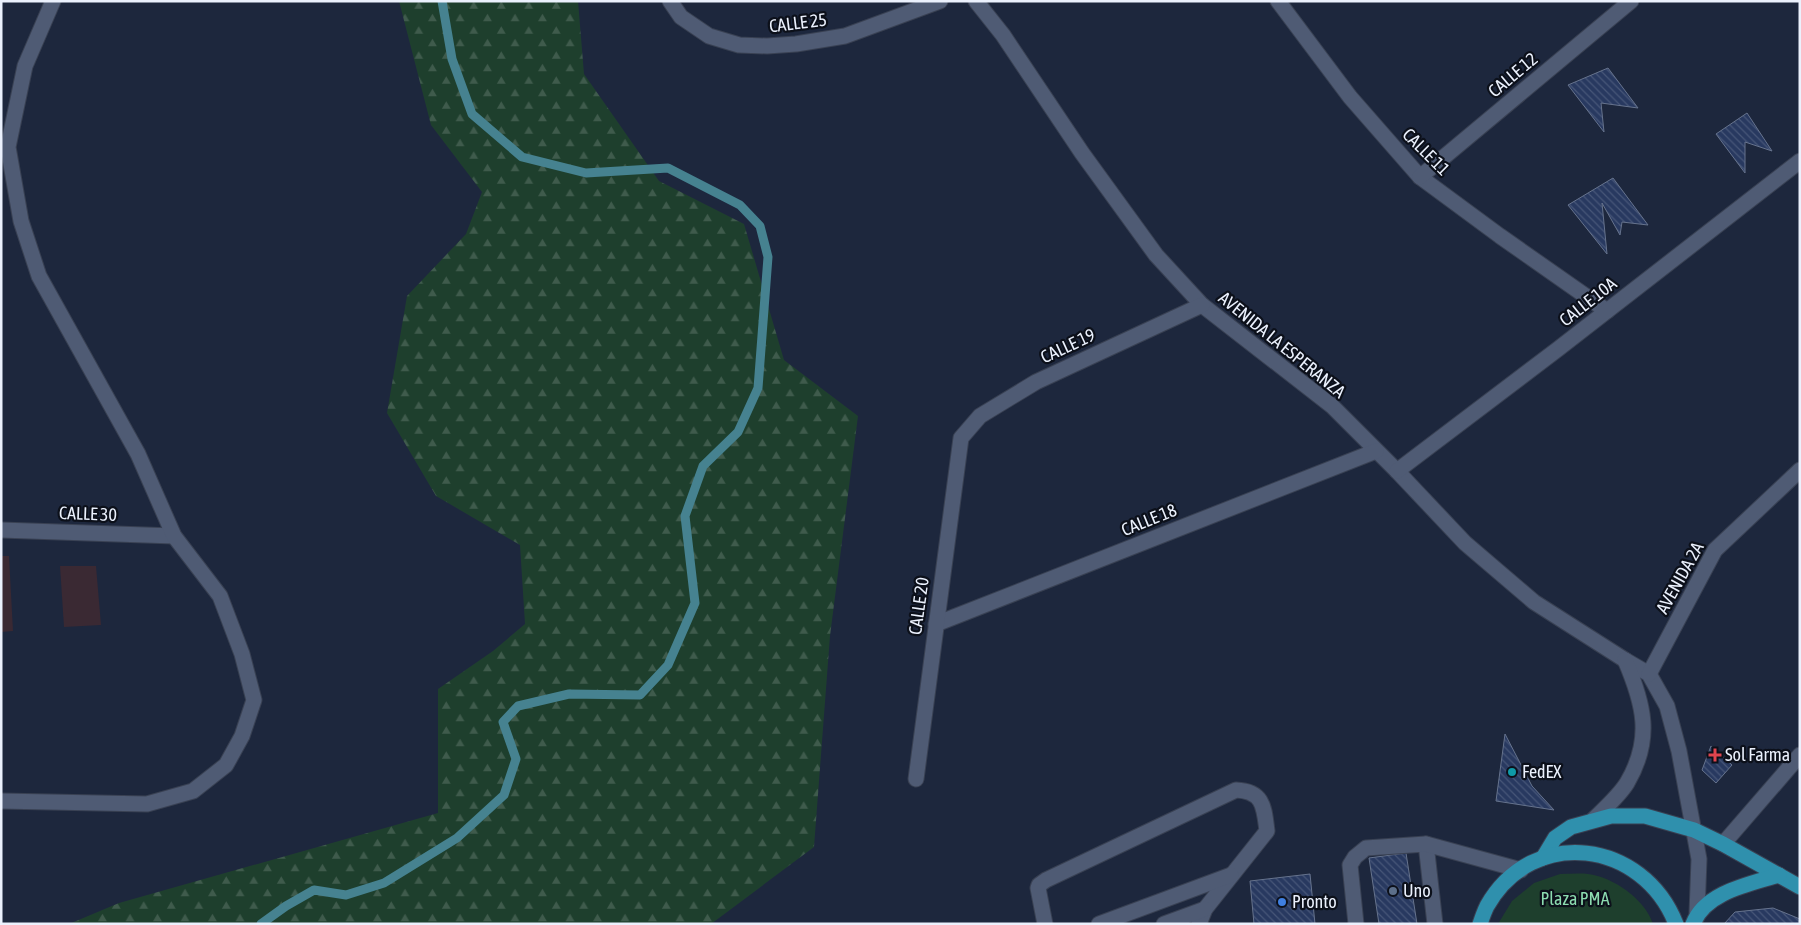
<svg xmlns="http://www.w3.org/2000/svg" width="1801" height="925" font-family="'Asap Condensed',sans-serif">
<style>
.commercial{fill:#3a2933}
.forest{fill:url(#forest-firs)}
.park{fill:#1e3f2d}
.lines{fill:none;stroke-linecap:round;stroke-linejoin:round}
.stream{stroke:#468290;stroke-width:9}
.building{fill:url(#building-back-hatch);stroke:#66738d}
.minor-casing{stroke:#394153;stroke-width:17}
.major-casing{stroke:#394153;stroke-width:17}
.minor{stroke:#4f5b74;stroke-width:15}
.major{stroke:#2f90ad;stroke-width:15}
.health-dot{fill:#e0444e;stroke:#0c101a;stroke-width:2}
.culture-dot{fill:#0f9aa8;stroke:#0c101a;stroke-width:2}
.service-dot{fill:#5c6f8a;stroke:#0c101a;stroke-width:2}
.shop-dot{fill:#3f7fe0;stroke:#0c101a;stroke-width:2}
.labels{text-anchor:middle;stroke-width:4.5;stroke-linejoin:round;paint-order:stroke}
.street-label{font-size:18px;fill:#ebf1fd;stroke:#0c101a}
.poi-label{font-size:18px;fill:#ebf1fd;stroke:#0c101a;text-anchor:start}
.park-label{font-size:18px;fill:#8cdcb0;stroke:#0c101a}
</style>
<defs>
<pattern id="forest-firs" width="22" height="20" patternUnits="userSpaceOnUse" patternTransform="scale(1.25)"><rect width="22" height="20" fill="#1e3f2d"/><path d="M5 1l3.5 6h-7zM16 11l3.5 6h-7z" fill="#3f5b4c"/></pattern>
<pattern id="building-back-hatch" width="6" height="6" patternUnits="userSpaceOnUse" patternTransform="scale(1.25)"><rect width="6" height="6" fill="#283960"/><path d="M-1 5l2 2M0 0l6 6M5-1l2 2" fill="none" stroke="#475678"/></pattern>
</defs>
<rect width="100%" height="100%" fill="#1d273d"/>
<!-- commercial -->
<g class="commercial">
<polygon points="1,556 9,556 13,631 1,632"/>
<polygon points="60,566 96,566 101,625 64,627"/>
</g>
<!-- forest -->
<polygon class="forest" points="399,1 578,1 584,74 659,181 744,224 784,360 858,416 830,636 814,847 711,924 69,924 119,903 438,813 438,689 493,651 525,624 520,545 436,496 387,413 407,296 466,234 482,192 431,125"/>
<!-- park -->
<path class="park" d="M1560 874C1569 874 1579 873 1588 874 1613 877 1645 899 1653 924H1498L1512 901 1534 883Z"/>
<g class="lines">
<!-- stream -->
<polyline class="stream" points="261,924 286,906 314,890 346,895 384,883 457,838 504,795 516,759 503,722 518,706 569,694 640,695 668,665 695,603 685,516 703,466 738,432 758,388 768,257 760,226 740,205 668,168 586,173 522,157 472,114 452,59 442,1"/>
</g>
<!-- building -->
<g class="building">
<polygon points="1608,68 1638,108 1601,103 1604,132 1568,85"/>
<polygon points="1747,113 1772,151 1745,142 1745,173 1716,134"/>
<polygon points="1613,178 1648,225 1622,222 1620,235 1602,203 1607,254 1568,205"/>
<polygon points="1505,734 1532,786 1554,810 1496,801"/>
<polygon points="1711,746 1732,765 1716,783 1702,770"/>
<polygon points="1406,853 1417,924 1379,924 1369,858"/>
<polygon points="1310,874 1315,924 1254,924 1250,881"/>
<polygon points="1773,908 1800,919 1800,924 1724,924 1735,912"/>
</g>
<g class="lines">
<!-- minor casing -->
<g class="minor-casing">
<g id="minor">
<polyline points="670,1 681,17 709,36 739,45 767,46 796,44 845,36 940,1"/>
<polyline points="976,1 1003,35 1082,153 1156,255 1202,305 1332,406 1397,471 1465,543 1534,602 1625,660 1649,674 1667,706 1679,751 1699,859 1697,913"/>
<polyline points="1278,1 1350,97 1420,177 1500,236 1607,311"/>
<polyline points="1420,177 1631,1"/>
<polyline points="1397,471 1558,349 1800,161"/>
<polyline points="1,530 174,536"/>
<polyline points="936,624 1376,451"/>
<polyline points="1649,674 1715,550 1800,470"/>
<polyline points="916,779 961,438 980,416 1036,382 1202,305"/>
<polyline points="1,801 147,804 193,791 226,765 242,736 254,700 242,654 220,596 174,536 138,454 39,276 21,221 8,147 25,66 53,1"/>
<path d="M1593 820C1604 809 1619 796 1627 783 1653 739 1644 704 1625 660"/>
<polyline points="1426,844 1435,924"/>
<polyline points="1723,844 1800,755"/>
<path d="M1045 924 1038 888 1039 885 1046 880 1236 790C1264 791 1264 808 1267 831L1205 909 1199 924"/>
<polyline points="1099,924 1231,875"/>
<polyline points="1164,924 1205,909"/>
<polyline points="1356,924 1350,865 1355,857 1366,848 1426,844 1521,870"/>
</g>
</g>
<!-- major casing -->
<g class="major-casing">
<g id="major">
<polyline points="1543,858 1555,838 1571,827 1611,816 1645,816 1694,830 1723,844 1800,887"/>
<path d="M1480 924C1482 918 1484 912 1487 906 1533 825 1643 840 1676 924"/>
<path d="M1693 924C1705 892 1750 884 1779 875"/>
</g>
</g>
<!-- minor -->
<use href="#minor" class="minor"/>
<!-- major -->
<use href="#major" class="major"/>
</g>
<!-- markers -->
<path class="health-dot" d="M1712.5 747.5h5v5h5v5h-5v5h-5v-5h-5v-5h5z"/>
<circle class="culture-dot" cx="1512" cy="772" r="5"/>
<circle class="service-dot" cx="1393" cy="891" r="5"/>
<circle class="shop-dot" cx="1282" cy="902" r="5"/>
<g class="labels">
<!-- street labels -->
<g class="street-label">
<text transform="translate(798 23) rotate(-7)" y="6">CALLE 25</text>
<text transform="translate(1513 75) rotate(-40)" y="6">CALLE 12</text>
<text transform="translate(1426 152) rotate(45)" y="6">CALLE 11</text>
<text transform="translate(1588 302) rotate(-38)" y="6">CALLE 10A</text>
<text transform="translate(1282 345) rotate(39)" y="6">AVENIDA LA ESPERANZA</text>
<text transform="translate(1068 346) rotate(-25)" y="6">CALLE 19</text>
<text transform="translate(88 514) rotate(2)" y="6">CALLE 30</text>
<text transform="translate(1149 520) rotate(-22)" y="6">CALLE 18</text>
<text transform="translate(1680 578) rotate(-61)" y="6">AVENIDA 2A</text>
<text transform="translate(919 606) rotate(-82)" y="6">CALLE 20</text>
</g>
<!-- poi labels -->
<g class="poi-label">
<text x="1725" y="761">Sol Farma</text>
<text x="1522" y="778">FedEX</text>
<text x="1403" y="897">Uno</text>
<text x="1292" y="908">Pronto</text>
</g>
<!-- park labels -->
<g class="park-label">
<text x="1575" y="905">Plaza PMA</text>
</g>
</g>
<!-- border -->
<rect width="1801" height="925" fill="none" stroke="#ebf1fd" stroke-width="5"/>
</svg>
